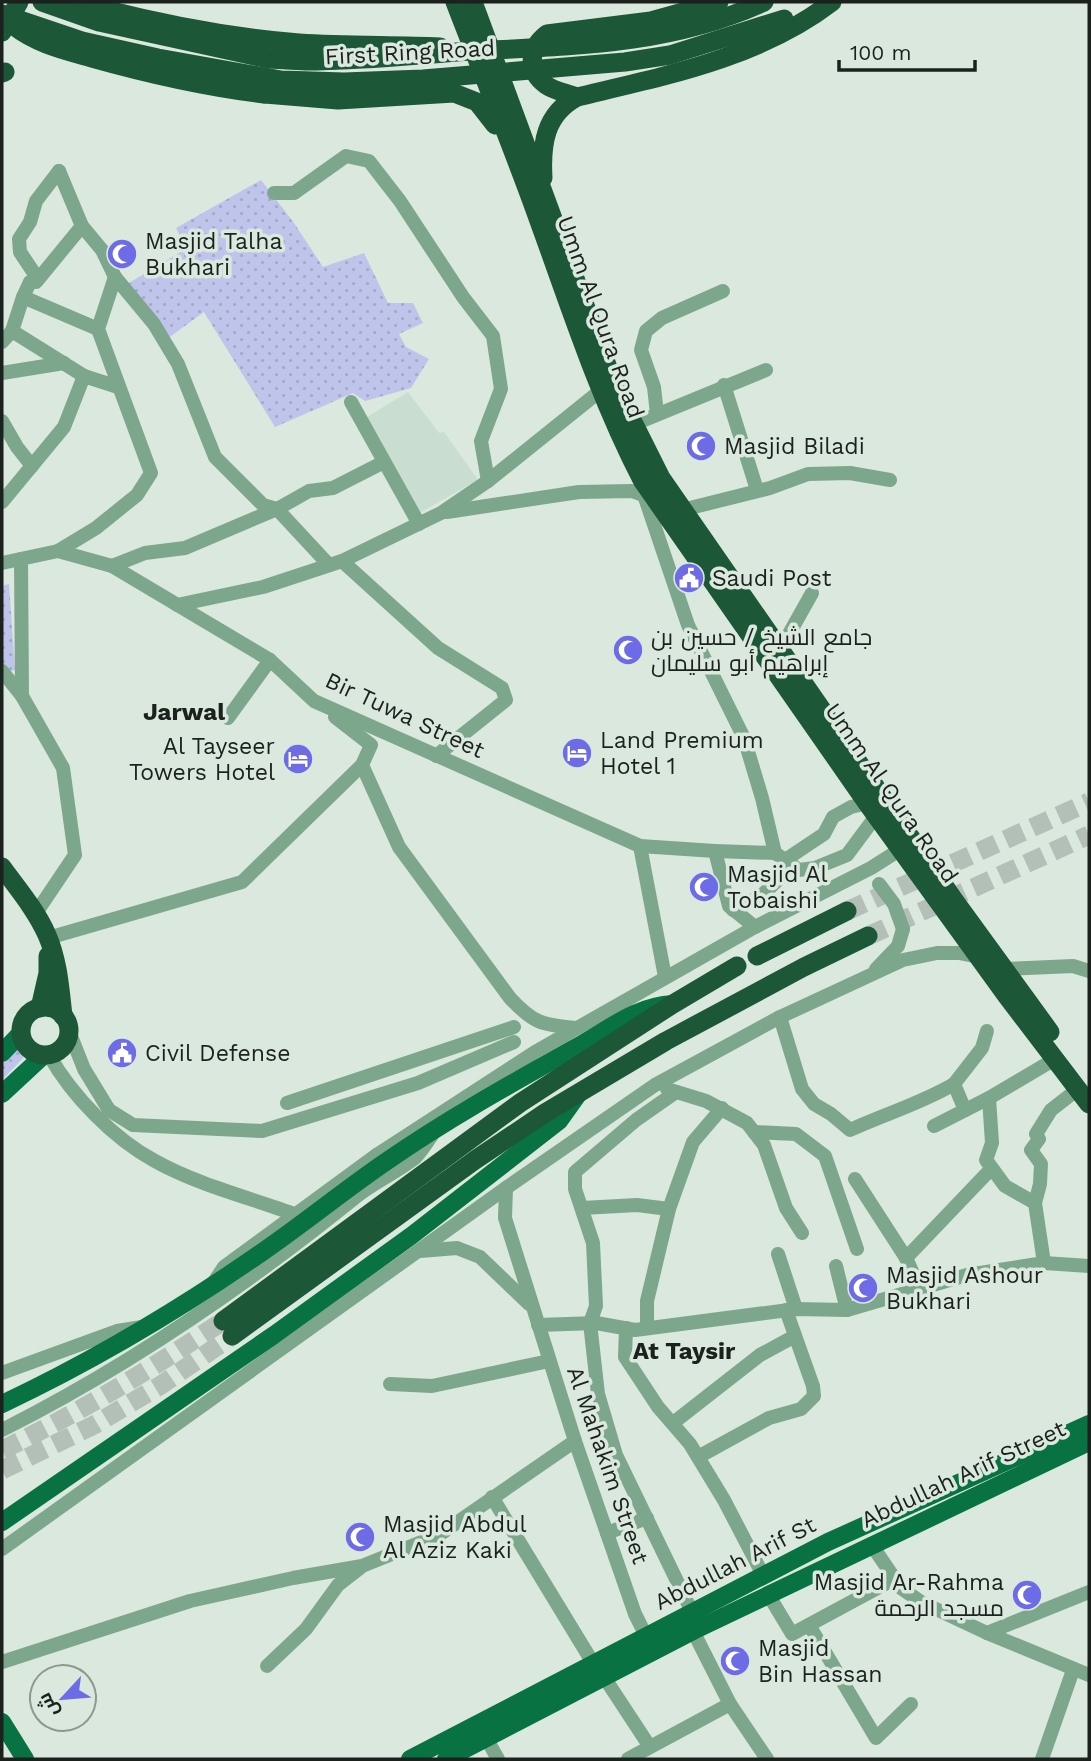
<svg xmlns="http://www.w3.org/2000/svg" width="1091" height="1761" font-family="'Work Sans',Cairo,sans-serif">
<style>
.built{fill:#c9ded0}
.grass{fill:url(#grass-dots)}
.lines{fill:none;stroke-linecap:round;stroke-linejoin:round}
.highway-tunnel{stroke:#b4c0b7;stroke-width:19;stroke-dasharray:19 10;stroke-linecap:butt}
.minor{stroke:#7da78c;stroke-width:14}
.major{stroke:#087242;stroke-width:18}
.highway{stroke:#1c5737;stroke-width:19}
.minor-bridge{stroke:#7da78c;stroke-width:14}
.highway-bridge{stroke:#1c5737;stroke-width:19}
.labels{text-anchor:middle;stroke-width:7;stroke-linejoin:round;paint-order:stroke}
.street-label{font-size:23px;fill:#1b211d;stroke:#dae8de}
.poi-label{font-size:23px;fill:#1b211d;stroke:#dae8de;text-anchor:start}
.neighbourhood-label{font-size:24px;font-weight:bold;fill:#1b211d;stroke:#dae8de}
</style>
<defs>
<pattern id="grass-dots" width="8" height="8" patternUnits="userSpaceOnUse" patternTransform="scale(1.75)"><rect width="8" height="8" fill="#bfc4eb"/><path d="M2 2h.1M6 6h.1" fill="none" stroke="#a4a8c9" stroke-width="1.8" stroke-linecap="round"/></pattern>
</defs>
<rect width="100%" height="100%" fill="#dae8de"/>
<!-- built -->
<polygon class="built" points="408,392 439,433 444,432 478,480 419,513 367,417"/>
<!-- grass -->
<g class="grass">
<polygon points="261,180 294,223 323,267 364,253 388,303 413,303 423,323 399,334 406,347 429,359 411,388 365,401 353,393 275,427 204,312 167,339 129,283 187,248 176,228"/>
<polygon points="9,584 15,670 7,672 2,665 2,586"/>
<path d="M18 1046 27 1054 2 1080C2 1065 3 1052 18 1046Z"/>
</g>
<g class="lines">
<!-- highway-tunnel -->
<g class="highway-tunnel">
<polyline points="847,911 1089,802"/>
<polyline points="868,936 1089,835"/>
<path d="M2 1450C81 1412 151 1369 223 1321"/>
<polyline points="2,1470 94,1425 161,1385 232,1336"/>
</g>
<!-- minor -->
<g class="minor">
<polyline points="59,171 82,226 102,250 115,277 154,324 178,364 215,457 263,505 277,509 329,565"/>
<polyline points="274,193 294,193 346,156 369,161 400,201 463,297 493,336 501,389 481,441 488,481"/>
<polyline points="82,226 36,282 30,282 23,297 98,329"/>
<polyline points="38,279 20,252 19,239 30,222 36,201 59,171"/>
<polyline points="23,297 12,331 84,376"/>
<polyline points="2,342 12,331"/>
<polyline points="2,373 64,363"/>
<polyline points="724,385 757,490"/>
<polyline points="351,402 419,524"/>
<polyline points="657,414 654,387 641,350 646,331 662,318 723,291"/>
<polyline points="2,421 17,447 32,466"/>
<polyline points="632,425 766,370"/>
<polyline points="644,495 688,625 744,738 762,798 775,853 799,870 815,868 847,855 876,816"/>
<polyline points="2,502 64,427 84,376 118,387"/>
<polyline points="682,510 770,488 808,474 850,473 890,480"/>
<polyline points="447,512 579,492 632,491 651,498"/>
<polyline points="58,551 96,528 137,495 151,473 98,329 115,277"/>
<polyline points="21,559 22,696"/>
<polyline points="342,561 438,648 502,688 506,700 436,756"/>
<polyline points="2,563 58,551 112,566 270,660 314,701 640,846 665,977"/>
<polyline points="112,566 145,553 185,548 277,509 309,491 333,488 384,462"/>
<polyline points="177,605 263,587 342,561 441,513 488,481 600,391"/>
<polyline points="780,650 812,593"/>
<polyline points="2,671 22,696 63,768 75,855 36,913"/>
<path d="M335 717 371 745 362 765 399 847 510 998C533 1023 542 1025 576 1028"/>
<polyline points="228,718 270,660"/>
<polyline points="640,846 715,851 729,906 755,927"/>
<polyline points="715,851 775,853"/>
<polyline points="785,860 824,834 833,817 851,807 867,803"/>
<polyline points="733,910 761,896 793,866"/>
<polyline points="48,938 242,882 362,765"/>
<polyline points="876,969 898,946 903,929"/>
<polyline points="1004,969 1073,966 1089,971"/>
<path d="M780 1017 802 1089 814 1104 831 1114 850 1130C885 1114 922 1103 954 1084L965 1110"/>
<polyline points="69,1031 84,1069 109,1110 133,1125 262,1131 418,1083 514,1042"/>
<path d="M49 1055C72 1096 114 1139 155 1161 198 1185 251 1198 297 1215"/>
<polyline points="954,1084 982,1048 987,1031"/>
<polyline points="667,1089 706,1101 747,1123 764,1145 786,1208 802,1233"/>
<polyline points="676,1092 636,1120 575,1172 575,1189 593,1243 596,1306 590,1323 598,1394 616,1455 692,1612"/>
<polyline points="989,1098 992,1143 986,1160 1005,1186 1035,1203 1044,1263"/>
<polyline points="287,1103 514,1027"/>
<polyline points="934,1126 989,1098 1055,1059"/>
<polyline points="754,1132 796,1134 825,1156 857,1249"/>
<polyline points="855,1179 906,1258 920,1289"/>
<polyline points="506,1188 505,1218 575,1441 635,1614 646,1636"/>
<polyline points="1035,1203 1040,1184 1041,1164 1031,1150 1039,1139 1036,1134 1051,1110 1078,1089"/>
<polyline points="582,1208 637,1205 669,1209"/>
<polyline points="420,1251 457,1248 480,1257 529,1304"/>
<polyline points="778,1254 796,1309"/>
<polyline points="906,1258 991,1169"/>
<polyline points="836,1266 847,1310"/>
<polyline points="214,1282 224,1267 378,1154 535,1052 755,927 871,868 901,849"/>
<polyline points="538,1325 596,1323 635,1330 796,1309 847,1310 967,1275 1044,1263 1089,1266"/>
<polyline points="626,1328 625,1357 658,1407 690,1444 724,1500 763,1575"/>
<polyline points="647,1328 647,1301 669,1209 693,1142 722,1108"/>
<polyline points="2,1373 117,1331 142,1327"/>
<polyline points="390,1384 432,1386 549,1361"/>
<polyline points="673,1423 760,1355 795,1336"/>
<path d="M2 1430C129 1366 247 1285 357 1196 375 1182 397 1172 415 1158 422 1151 428 1141 434 1132"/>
<polyline points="698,1457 769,1418 801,1409 814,1396 813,1386 786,1310"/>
<polyline points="492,1497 593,1663"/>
<polyline points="607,1533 647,1518"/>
<polyline points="871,1544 901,1588 921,1602 987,1633 1089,1675"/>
<polyline points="2,1549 506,1188 655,1085 780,1017 903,960 937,953 959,953 979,957"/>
<polyline points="768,1594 792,1634 894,1579"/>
<polyline points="809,1625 876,1738 911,1704"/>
<polyline points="693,1631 730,1704 767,1759"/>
<polyline points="987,1633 1089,1592"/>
<polyline points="2,1662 190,1601 293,1578 362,1566 439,1535 575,1441"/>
<polyline points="267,1666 306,1629 338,1585 360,1568"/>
<polyline points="604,1677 650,1747"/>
<polyline points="486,1738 498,1759"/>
<polyline points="628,1759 730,1704"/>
<polyline points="1042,1759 1073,1670"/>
</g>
<!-- major -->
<g class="major">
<polyline points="2,1053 21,1033"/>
<polyline points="2,1094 44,1055"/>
<path d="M2 1404C91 1362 177 1311 258 1255 302 1225 343 1191 387 1161 449 1118 516 1081 582 1044 612 1027 637 1006 673 1004"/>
<polyline points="2,1522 274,1335 411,1236 559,1121 579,1093"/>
<polyline points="2,1722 25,1759"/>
<polyline points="410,1759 828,1542 1089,1424"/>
<polyline points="446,1759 693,1631 1089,1442"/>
</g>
<!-- highway -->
<g class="highway">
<path d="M77 2C150 22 224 37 299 43 346 46 393 45 440 47"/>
<path d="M455 2C483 75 513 148 539 221 571 309 599 397 642 480L867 803 1006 995 1089 1104"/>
<polyline points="473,2 614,384 661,478 954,900 1050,1032"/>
<polyline points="2,32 19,2"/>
<polyline points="2,73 5,72"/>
<polyline points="265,94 338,100 454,93 477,102 495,125"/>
<path d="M577 97C567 93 554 91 546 85 526 70 529 48 547 34L651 21 719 2"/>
<path d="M543 178C541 144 545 114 577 97 665 76 759 58 832 2"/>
<path d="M2 867C18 889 36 910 47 935 58 960 60 989 63 1016"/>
<polyline points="757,956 847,911"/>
<circle cx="45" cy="1031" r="24"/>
<polyline points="40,1008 48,973 48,956"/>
<polyline points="223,1321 520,1103 673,1004 737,966"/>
<polyline points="232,1336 475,1160 545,1113 666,1041 804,967 868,936"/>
</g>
<!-- minor-bridge -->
<polyline class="minor-bridge" points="879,884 894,904 903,929"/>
<!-- highway-bridge -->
<g class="highway-bridge">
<path d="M42 2 99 22 269 59 306 61C361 61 416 55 471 51 573 46 670 45 764 2"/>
<polyline points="2,14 82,41 158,58 281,80 344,82 423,79 625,62 670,55 784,19"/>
<path d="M14 26C37 44 64 50 92 58 149 74 207 87 265 94"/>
</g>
</g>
<!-- icons -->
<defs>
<g id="mosque-disc" transform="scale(1.575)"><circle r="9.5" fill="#6d6ce6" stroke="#dae8de"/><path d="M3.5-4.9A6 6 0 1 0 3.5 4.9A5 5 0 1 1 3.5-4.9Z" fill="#fff"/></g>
<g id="civic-disc" transform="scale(1.575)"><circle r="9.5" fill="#6d6ce6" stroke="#dae8de"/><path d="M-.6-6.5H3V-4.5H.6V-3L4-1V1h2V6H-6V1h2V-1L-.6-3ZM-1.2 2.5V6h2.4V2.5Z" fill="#fff"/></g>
<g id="hotel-disc" transform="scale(1.575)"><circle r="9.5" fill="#6d6ce6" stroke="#dae8de"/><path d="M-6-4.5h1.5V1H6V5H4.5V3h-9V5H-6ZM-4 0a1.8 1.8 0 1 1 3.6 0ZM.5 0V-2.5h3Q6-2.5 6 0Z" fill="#fff"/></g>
</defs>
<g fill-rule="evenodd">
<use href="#mosque-disc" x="122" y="254"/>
<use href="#mosque-disc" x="701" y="446"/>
<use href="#civic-disc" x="689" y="578"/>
<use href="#mosque-disc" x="628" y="650"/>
<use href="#hotel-disc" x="577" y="753"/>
<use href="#hotel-disc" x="298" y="759"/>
<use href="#mosque-disc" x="704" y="887"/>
<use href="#civic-disc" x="122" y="1053"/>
<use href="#mosque-disc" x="863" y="1288"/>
<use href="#mosque-disc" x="360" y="1537"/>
<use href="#mosque-disc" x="1027" y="1595"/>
<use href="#mosque-disc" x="735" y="1661"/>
</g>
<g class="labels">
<!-- street labels -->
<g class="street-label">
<text transform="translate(410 52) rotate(-3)" y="8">First Ring Road</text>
<text transform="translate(601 317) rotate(70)" y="8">Umm Al Qura Road</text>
<text transform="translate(405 715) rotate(25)" y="8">Bir Tuwa Street</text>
<text transform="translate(892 793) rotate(55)" y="8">Umm Al Qura Road</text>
<text transform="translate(608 1465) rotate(71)" y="8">Al Mahakim Street</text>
<text transform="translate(963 1474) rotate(-25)" y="8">Abdullah Arif Street</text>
<text transform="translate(735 1563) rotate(-27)" y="8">Abdullah Arif St</text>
</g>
<!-- poi labels -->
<g class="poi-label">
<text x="145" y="249">Masjid Talha<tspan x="145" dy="26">Bukhari</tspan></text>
<text x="724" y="454">Masjid Biladi</text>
<text x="712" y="586">Saudi Post</text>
<text x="651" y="645">جامع الشيخ / حسين بن<tspan x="651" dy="26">إبراهيم أبو سليمان</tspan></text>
<text x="600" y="748">Land Premium<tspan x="600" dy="26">Hotel 1</tspan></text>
<text x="275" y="754" text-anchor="end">Al Tayseer<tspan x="275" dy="26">Towers Hotel</tspan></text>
<text x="727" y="882">Masjid Al<tspan x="727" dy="26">Tobaishi</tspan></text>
<text x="145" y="1061">Civil Defense</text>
<text x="886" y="1283">Masjid Ashour<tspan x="886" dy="26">Bukhari</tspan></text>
<text x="383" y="1532">Masjid Abdul<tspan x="383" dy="26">Al Aziz Kaki</tspan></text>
<text x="1004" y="1590" text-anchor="end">Masjid Ar-Rahma<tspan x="1004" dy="26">مسجد الرحمة</tspan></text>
<text x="758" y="1656">Masjid<tspan x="758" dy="26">Bin Hassan</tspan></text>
</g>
<!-- neighbourhood labels -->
<g class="neighbourhood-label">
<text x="184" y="720">Jarwal</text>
<text x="684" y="1359">At Taysir</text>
</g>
</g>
<!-- border -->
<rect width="1091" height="1761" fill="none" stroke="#1b211d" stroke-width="7"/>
<!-- north arrow -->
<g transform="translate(63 1698) rotate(244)"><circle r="33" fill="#dae8de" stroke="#8e9891" stroke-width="2"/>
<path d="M0-5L12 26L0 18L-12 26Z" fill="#6d6ce6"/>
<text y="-10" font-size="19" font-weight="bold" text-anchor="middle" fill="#1b211d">ش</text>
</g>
<!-- scale -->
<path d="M839 60v10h136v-10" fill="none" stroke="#1b211d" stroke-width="3.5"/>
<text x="850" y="60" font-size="21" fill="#1b211d" stroke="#dae8de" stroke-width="5" paint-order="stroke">100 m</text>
</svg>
